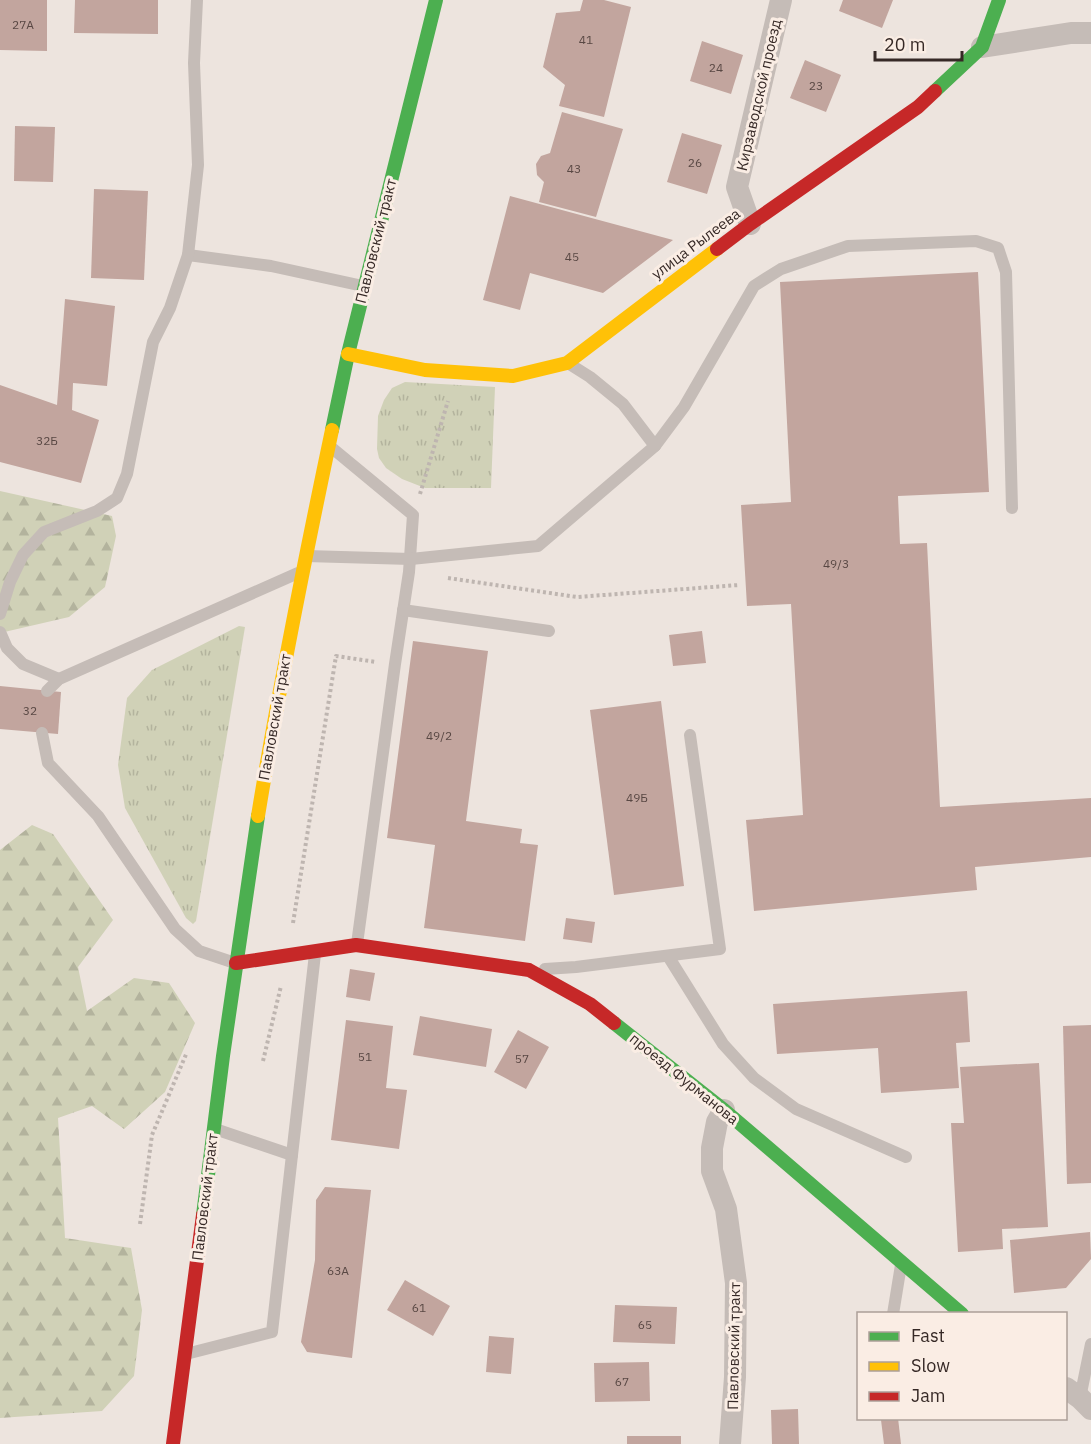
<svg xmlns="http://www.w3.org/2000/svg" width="1091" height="1444" font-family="'IBM Plex Sans',sans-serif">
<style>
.grass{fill:url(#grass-tufts)}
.forest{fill:url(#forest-firs)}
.building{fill:#c2a59e}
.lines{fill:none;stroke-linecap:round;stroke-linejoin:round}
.path{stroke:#beb5b0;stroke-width:4;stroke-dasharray:3 3;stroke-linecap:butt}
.lane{stroke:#c5bcb7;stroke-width:12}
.street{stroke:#c5bcb7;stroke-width:22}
.fast{stroke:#4caf50;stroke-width:14}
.slow{stroke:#ffc107;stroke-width:14}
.jam{stroke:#c62828;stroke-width:14}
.labels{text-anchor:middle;stroke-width:6;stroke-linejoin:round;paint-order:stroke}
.number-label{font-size:12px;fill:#594844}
.street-label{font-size:15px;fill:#362926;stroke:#faede4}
</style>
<defs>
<pattern id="grass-tufts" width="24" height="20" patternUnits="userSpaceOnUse" patternTransform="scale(1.5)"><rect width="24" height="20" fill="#d0d1b7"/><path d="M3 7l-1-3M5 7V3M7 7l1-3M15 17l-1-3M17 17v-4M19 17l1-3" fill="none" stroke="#b3b39d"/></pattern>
<pattern id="forest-firs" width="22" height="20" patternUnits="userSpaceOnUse" patternTransform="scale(1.5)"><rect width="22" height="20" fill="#d0d1b7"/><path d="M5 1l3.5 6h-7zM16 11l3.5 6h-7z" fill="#b3b39d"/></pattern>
</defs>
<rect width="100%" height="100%" fill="#ede4de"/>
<!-- grass -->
<g class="grass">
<polygon points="405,382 495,387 491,488 425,488 402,479 386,468 379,458 377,449 378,416 384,400 392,388"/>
<polygon points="239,626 245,627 196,921 193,924 186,918 125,808 118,765 127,698 152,670"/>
</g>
<!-- forest -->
<g class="forest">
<polygon points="0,491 112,516 116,536 105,587 69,617 0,633"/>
<polygon points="32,825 53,834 113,920 78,967 87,1011 134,978 169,983 195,1023 165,1092 124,1129 92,1106 58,1118 65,1238 131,1248 142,1310 134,1376 102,1411 0,1418 0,850"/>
</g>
<!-- building -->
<g class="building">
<polygon points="0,0 47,0 47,51 0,50"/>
<polygon points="75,0 158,0 158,34 74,33"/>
<polygon points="583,0 604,0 631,7 604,117 559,106 565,85 543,67 556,13 580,11"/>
<polygon points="843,0 893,0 882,28 839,11"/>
<polygon points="702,41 743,55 731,94 690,81"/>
<polygon points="805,60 841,75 826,112 790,98"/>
<polygon points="562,112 623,129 596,217 539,202 544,182 537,175 536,164 541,156 550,153"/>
<polygon points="15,126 55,127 53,182 14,181"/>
<polygon points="682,133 722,145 707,194 667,182"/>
<polygon points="94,189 148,191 144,280 91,278"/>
<polygon points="510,196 673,240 603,293 530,273 520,310 483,300"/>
<polygon points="978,272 989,492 898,496 900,544 927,543 940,807 1091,798 1091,857 975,867 977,890 754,911 746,820 803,815 791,604 747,606 741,505 791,502 780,282"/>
<polygon points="65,299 115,306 107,386 73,383 72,410 99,420 81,483 0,462 0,385 57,405"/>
<polygon points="702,631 706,663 673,666 669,635"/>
<polygon points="413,641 488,651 466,821 522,829 520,843 538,845 525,941 424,928 435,845 387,838"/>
<polygon points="0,686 61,692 58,734 0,729"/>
<polygon points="661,701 684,886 614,895 590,710"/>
<polygon points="566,918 595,922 592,943 563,939"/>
<polygon points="350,969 375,973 370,1001 346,997"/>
<polygon points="967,991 970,1042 956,1043 959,1088 881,1093 878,1048 777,1054 773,1004"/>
<polygon points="420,1016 492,1029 486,1067 413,1055"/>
<polygon points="346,1020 393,1026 386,1088 407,1090 399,1149 331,1140"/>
<polygon points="1091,1025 1091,1183 1067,1184 1063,1026"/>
<polygon points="518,1030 549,1047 526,1089 494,1072"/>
<polygon points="1039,1063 1048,1227 1002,1229 1003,1249 958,1252 951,1123 964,1123 960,1067"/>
<polygon points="325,1187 371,1190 352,1358 307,1352 301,1342 315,1260 316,1200"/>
<polygon points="1090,1232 1091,1259 1066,1288 1014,1293 1010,1240"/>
<polygon points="405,1280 450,1306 433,1336 387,1310"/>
<polygon points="615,1305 677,1307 675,1344 613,1342"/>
<polygon points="489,1336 514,1338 511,1374 486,1372"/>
<polygon points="649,1362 650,1401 595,1402 594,1363"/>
<polygon points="798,1409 799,1444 772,1444 771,1410"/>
<polygon points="890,1418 898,1418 901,1444 884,1444 881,1420"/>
<rect x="627" y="1436" width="54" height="8"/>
</g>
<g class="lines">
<!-- path -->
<g class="path">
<polyline points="420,494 448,401"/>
<polyline points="448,578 577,597 739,585"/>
<polyline points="293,923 336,656 376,662"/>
<polyline points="263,1061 281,986"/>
<polyline points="140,1224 152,1135 187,1052"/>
</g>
<!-- lane -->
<g class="lane">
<polyline points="188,255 271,266 363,286"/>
<polyline points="655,446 684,407 754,286 781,269 848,246 976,241 998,248 1006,272 1012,508"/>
<polyline points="332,448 413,515 409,572 395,664 357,944"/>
<polyline points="306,556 411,559 538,546 655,446 623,404 590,377 571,365"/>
<polyline points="403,610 549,631"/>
<polyline points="0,614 10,582 23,555 44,532 97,511 117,498 127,474 153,342 170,308 188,255 198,165 194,63 197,0"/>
<polyline points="0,632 7,648 23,664 59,679"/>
<polyline points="47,691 59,679 298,573"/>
<polyline points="42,733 48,763 98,816 175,929 199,951 235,963"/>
<polyline points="668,956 723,1044 754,1078 796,1109 906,1157"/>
<polyline points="545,969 576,967 720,949 690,735"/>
<polyline points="292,1155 315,954"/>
<polyline points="893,1314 901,1265"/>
<polyline points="186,1354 272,1332 292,1155 215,1129"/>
<polyline points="1080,1398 1091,1344"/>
</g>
<!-- street -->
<g class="street">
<polyline points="982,47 1071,33 1091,33"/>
<polyline points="750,224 737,187 781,0"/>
<polyline points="724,1110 717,1122 712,1148 712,1171 726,1209 736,1283 735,1377 730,1444"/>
<polyline points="1066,1388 1080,1398 1091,1409"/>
</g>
<!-- fast -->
<g class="fast">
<polyline points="935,91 982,47 999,0"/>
<polyline points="332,430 348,354 436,0"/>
<polyline points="614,1023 724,1110 962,1314"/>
<polyline points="203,1215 223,1056 258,816"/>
</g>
<!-- slow -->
<g class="slow">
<polyline points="348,354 425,370 513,376 567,363 717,249"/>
<path d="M258 816C279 687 305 558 332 430"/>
</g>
<!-- jam -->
<g class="jam">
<polyline points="717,249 750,224 918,107 935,91"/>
<polyline points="236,963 356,945 529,970 590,1004 614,1023"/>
<polyline points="173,1444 203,1215"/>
</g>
</g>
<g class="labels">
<!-- number labels -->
<g class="number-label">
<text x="23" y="29">27А</text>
<text x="586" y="44">41</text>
<text x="716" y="72">24</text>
<text x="816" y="90">23</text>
<text x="695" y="167">26</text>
<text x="574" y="173">43</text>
<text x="572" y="261">45</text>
<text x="47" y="445">32Б</text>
<text x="836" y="568">49/3</text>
<text x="30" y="715">32</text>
<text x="439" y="740">49/2</text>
<text x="637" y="802">49Б</text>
<text x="365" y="1061">51</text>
<text x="522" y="1063">57</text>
<text x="338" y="1275">63А</text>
<text x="419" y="1312">61</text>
<text x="645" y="1329">65</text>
<text x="622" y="1386">67</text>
</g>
<!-- street labels -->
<g class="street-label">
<text transform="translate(759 95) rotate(-77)" y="5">Кирзаводской проезд</text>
<text transform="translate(376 241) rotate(-76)" y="5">Павловский тракт</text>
<text transform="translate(696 244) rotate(-37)" y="5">улица Рылеева</text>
<text transform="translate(275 717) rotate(-80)" y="5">Павловский тракт</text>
<text transform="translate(684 1079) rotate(39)" y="5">проезд Фурманова</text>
<text transform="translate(205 1197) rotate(-83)" y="5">Павловский тракт</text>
<text transform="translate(734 1346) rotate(-89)" y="5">Павловский тракт</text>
</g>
</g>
<!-- legend -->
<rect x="857" y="1312" width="210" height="108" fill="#faede4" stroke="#ac9f98" stroke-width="1.5"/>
<rect x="869" y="1332" width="30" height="9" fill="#4caf50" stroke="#ac9f98" stroke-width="1.5"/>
<text x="911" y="1342" font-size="18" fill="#362926">Fast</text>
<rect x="869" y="1362" width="30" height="9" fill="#ffc107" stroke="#ac9f98" stroke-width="1.5"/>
<text x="911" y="1372" font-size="18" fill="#362926">Slow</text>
<rect x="869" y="1392" width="30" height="9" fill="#c62828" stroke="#ac9f98" stroke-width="1.5"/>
<text x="911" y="1402" font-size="18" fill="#362926">Jam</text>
<!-- scale -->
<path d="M875 51v9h87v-9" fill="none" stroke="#362926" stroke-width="3"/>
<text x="884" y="51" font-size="18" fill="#362926" stroke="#faede4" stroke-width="4.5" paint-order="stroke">20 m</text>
</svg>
